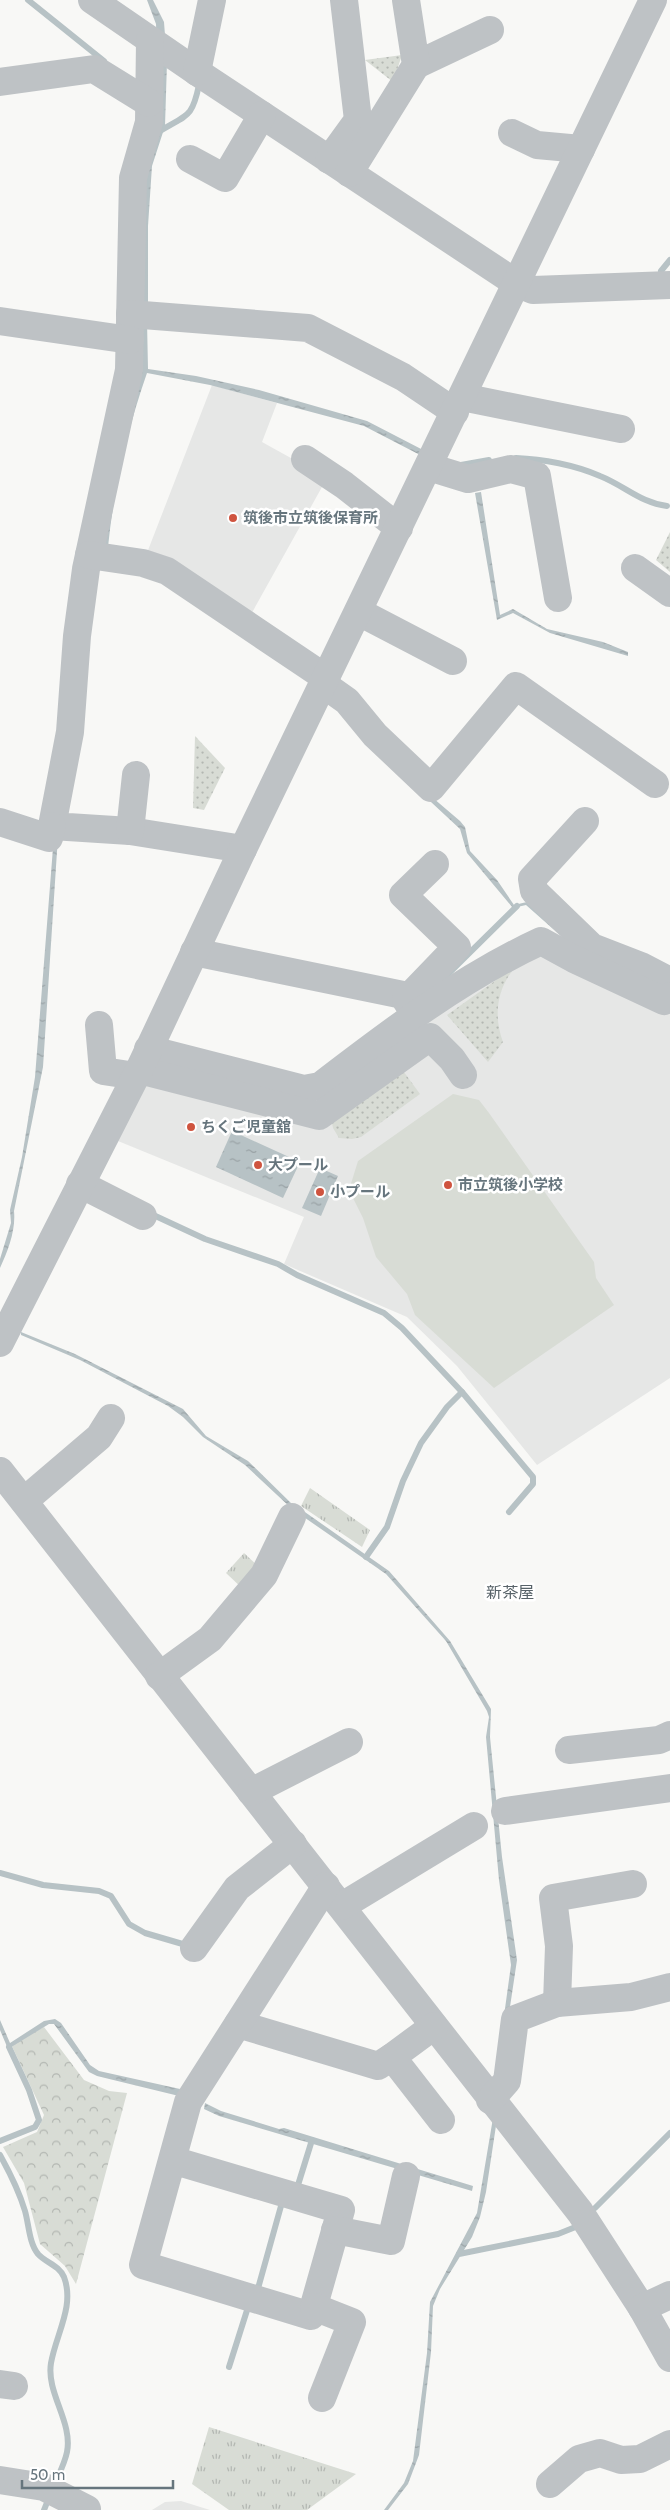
<svg xmlns="http://www.w3.org/2000/svg" width="670" height="2510" font-family="Cabin,'Noto Sans JP',sans-serif">
<style>
.built{fill:#e6e7e6}
.grass{fill:url(#grass-tufts)}
.forest{fill:url(#forest-crowns)}
.park{fill:#d8dcd5}
.garden{fill:url(#garden-dots)}
.water{fill:url(#water-ripples)}
.lines{fill:none;stroke-linecap:round;stroke-linejoin:round}
.stream{stroke:#b7c2c5;stroke-width:6}
.minor{stroke:#bec2c5;stroke-width:28}
.poi-dot{fill:#cf543f;stroke:#fff;stroke-width:2}
.labels{text-anchor:middle;stroke-width:5;stroke-linejoin:round;paint-order:stroke}
.poi-label{font-size:15px;font-weight:bold;fill:#66757d;stroke:#fff;text-anchor:start}
.neighbourhood-label{font-size:16px;fill:#586369;stroke:#fff}
</style>
<defs>
<pattern id="grass-tufts" width="24" height="20" patternUnits="userSpaceOnUse" patternTransform="scale(1.25)"><rect width="24" height="20" fill="#d8dcd5"/><path d="M3 7l-1-3M5 7V3M7 7l1-3M15 17l-1-3M17 17v-4M19 17l1-3" fill="none" stroke="#b3b7b2"/></pattern>
<pattern id="forest-crowns" width="20" height="18" patternUnits="userSpaceOnUse" patternTransform="scale(1.25)"><rect width="20" height="18" fill="#d8dcd5"/><path d="M2 6a3 3 0 1 1 6 0M12 15a3 3 0 1 1 6 0" fill="none" stroke="#b3b7b2"/></pattern>
<pattern id="garden-dots" width="8" height="8" patternUnits="userSpaceOnUse" patternTransform="scale(1.25)"><rect width="8" height="8" fill="#d8dcd5"/><path d="M2 2h.1M6 6h.1" fill="none" stroke="#b3b7b2" stroke-width="1.8" stroke-linecap="round"/></pattern>
<pattern id="water-ripples" width="26" height="14" patternUnits="userSpaceOnUse" patternTransform="scale(1.25)"><rect width="26" height="14" fill="#b7c2c5"/><path d="M2 4q2-2 4 0t4 0M15 11q2-2 4 0t4 0" fill="none" stroke="#99a2a5"/></pattern>
</defs>
<rect width="100%" height="100%" fill="#f8f8f6"/>
<!-- built -->
<g class="built">
<polygon points="212,385 277,403 262,442 327,478 249,618 145,558"/>
<polygon points="540,947 670,1007 670,1378 537,1465 457,1366 407,1317 284,1264 304,1217 118,1141 145,1084 295,1092 414,1024"/>
<polygon points="181,2501 210,2510 152,2510 165,2502"/>
</g>
<!-- grass -->
<g class="grass">
<polygon points="310,1488 370,1530 362,1547 301,1506"/>
<polygon points="244,1553 261,1569 244,1590 226,1573"/>
<polygon points="209,2427 356,2474 307,2510 229,2510 192,2484"/>
</g>
<!-- forest -->
<polygon class="forest" points="44,2027 84,2080 109,2091 127,2093 76,2284 65,2266 40,2244 24,2183 3,2147 37,2132 44,2115 11,2044"/>
<!-- park -->
<polygon class="park" points="453,1094 479,1100 489,1113 594,1262 596,1278 614,1305 494,1388 415,1315 407,1294 376,1257 363,1218 349,1190 358,1161"/>
<!-- garden -->
<g class="garden">
<polygon points="402,55 393,82 365,60"/>
<polygon points="670,532 670,572 656,560"/>
<polygon points="195,736 225,768 204,810 193,808"/>
<path d="M516 966C497 988 493 1015 503 1042L488 1062 447 1015Z"/>
<polygon points="401,1068 420,1094 361,1137 352,1139 339,1138 333,1128 331,1118"/>
</g>
<!-- water -->
<g class="water">
<polygon points="147,0 153,0 164,22 167,62 165,126 152,166 148,226 148,304 140,302 141,211 157,50 156,24"/>
<path d="M142 321H147L148 369 196 376 259 390 367 421 425 451 422 456 364 426 210 385 147 373C127 430 114 487 108 547L101 546Z"/>
<polygon points="481,492 500,615 513,609 547,629 603,642 628,652 628,656 550,633 513,613 497,620 475,493"/>
<polygon points="419,786 460,821 465,827 470,851 497,880 514,905 527,902 561,936 526,905 513,908 467,853 460,829 417,789"/>
<path d="M54 835 58 836 43 1067 14 1211C16 1230 8 1251 0 1268V1259L11 1223 10 1210 22 1157 35 1077Z"/>
<polygon points="232,1131 300,1162 283,1198 216,1167"/>
<polygon points="320,1168 338,1176 321,1216 302,1208"/>
<polygon points="21,1332 75,1354 183,1409 206,1436 248,1461 293,1505 291,1508 245,1465 203,1437 183,1417 168,1406 80,1360 21,1335"/>
<polygon points="302,1510 389,1571 450,1641 491,1709 490,1737 502,1857 517,1960 500,2074 496,2074 511,1965 499,1880 486,1737 489,1717 487,1711 446,1641 386,1574 298,1513"/>
<polygon points="55,2019 61,2023 90,2065 99,2071 180,2089 179,2096 97,2076 89,2072 54,2024 49,2024 8,2049 0,2030 0,2020 10,2043 44,2021"/>
<polygon points="205,2103 221,2111 279,2129 284,2128 473,2186 472,2191 219,2116 204,2109"/>
<polygon points="493,2118 497,2119 486,2192 480,2217 472,2237 440,2289 433,2306 431,2352 419,2455 408,2484 388,2510 384,2510 404,2483 413,2461 427,2353 430,2302 477,2213"/>
</g>
<g class="lines">
<!-- stream -->
<g class="stream">
<polyline points="28,0 104,61"/>
<path d="M160 131C188 114 192 118 199 85"/>
<polyline points="661,271 670,260"/>
<path d="M516 458C543 459 575 465 600 476 625 486 641 503 667 506"/>
<polyline points="461,465 489,460"/>
<polyline points="445,977 517,906"/>
<polyline points="149,1213 205,1239 278,1264 297,1275 384,1313 402,1328 462,1392 533,1477 533,1484 509,1512"/>
<polyline points="366,1557 387,1527 403,1481 421,1443 447,1407 462,1392"/>
<polyline points="0,1873 43,1885 99,1891 111,1896 129,1924 145,1933 186,1945"/>
<polyline points="0,2141 35,2127 39,2120 29,2090 9,2047"/>
<path d="M0 2155C10 2173 19 2191 25 2211 29 2225 29 2243 38 2254 46 2263 59 2265 64 2277 75 2306 56 2334 51 2363 46 2393 73 2422 67 2452 65 2462 60 2472 56 2481"/>
<polyline points="294,2190 298,2185 312,2140"/>
<polyline points="595,2208 670,2133"/>
<polyline points="459,2254 558,2234 578,2226"/>
<polyline points="257,2292 281,2206 285,2201"/>
<polyline points="229,2367 249,2304"/>
<polyline points="44,2510 48,2500"/>
</g>
<!-- minor -->
<g class="minor">
<polyline points="92,0 197,72 516,283 533,290 670,285"/>
<polyline points="150,40 149,122 133,178 129,370 86,569 77,636 70,732 52,826 130,831 243,849"/>
<polyline points="416,65 490,30"/>
<polyline points="197,72 212,0"/>
<polyline points="0,82 94,69 149,103"/>
<polyline points="512,133 537,145 581,149"/>
<polyline points="190,159 225,178 262,115"/>
<polyline points="329,160 358,120 344,0"/>
<polyline points="349,173 416,65 406,0"/>
<polyline points="130,314 308,328 403,377 455,412"/>
<polyline points="0,321 130,340"/>
<polyline points="462,397 621,429"/>
<polyline points="305,459 344,485 399,528"/>
<polyline points="429,467 468,479 511,469 537,476 558,598"/>
<polyline points="89,555 143,563 167,571 326,678"/>
<polyline points="635,568 670,593"/>
<polyline points="359,612 453,661"/>
<polyline points="323,684 347,701 375,735 431,788 516,686 655,784"/>
<polyline points="585,821 532,879 534,891 592,947 641,966 670,981"/>
<polyline points="0,822 49,838 52,826"/>
<polyline points="130,831 136,775"/>
<polyline points="194,952 403,995 415,1015"/>
<polyline points="406,1000 457,947 403,895 435,864"/>
<polyline points="99,1025 103,1071 136,1076"/>
<path d="M148 1049 304 1089 320 1086C389 1033 461 978 541 941L574 959 664 1001 670 996"/>
<polyline points="139,1070 319,1116 430,1037 452,1059 463,1075"/>
<polyline points="80,1184 143,1216"/>
<polyline points="0,1343 139,1070 243,849 653,0"/>
<polyline points="0,1471 580,2212 642,2308 670,2358"/>
<polyline points="24,1501 99,1437 111,1418"/>
<polyline points="159,1676 210,1639 264,1575 292,1517"/>
<polyline points="569,1750 659,1740 670,1735"/>
<polyline points="251,1792 349,1742"/>
<polyline points="505,1811 670,1788"/>
<polyline points="342,1906 474,1826"/>
<polyline points="194,1948 237,1888 293,1844"/>
<polyline points="557,2003 559,1946 553,1898 633,1884"/>
<polyline points="238,2024 378,2066 392,2057"/>
<polyline points="434,2026 392,2057 441,2120"/>
<polyline points="490,2100 507,2081 515,2019 557,2003 631,1997 670,1987"/>
<polyline points="172,2160 341,2210 311,2316 143,2265 188,2102 326,1886"/>
<polyline points="335,2230 391,2241 406,2176"/>
<polyline points="314,2307 352,2322 322,2398"/>
<polyline points="642,2308 670,2295"/>
<polyline points="0,2384 14,2386"/>
<polyline points="0,2480 44,2487 87,2509"/>
<polyline points="550,2484 579,2459 600,2453 621,2460 640,2459 670,2444"/>
</g>
</g>
<!-- markers -->
<g class="poi-dot">
<circle cx="233" cy="518" r="5"/>
<circle cx="191" cy="1127" r="5"/>
<circle cx="258" cy="1165" r="5"/>
<circle cx="448" cy="1185" r="5"/>
<circle cx="320" cy="1192" r="5"/>
</g>
<g class="labels">
<!-- poi labels -->
<g class="poi-label">
<text x="243" y="523">筑後市立筑後保育所</text>
<text x="201" y="1132">ちくご児童舘</text>
<text x="268" y="1170">大プール</text>
<text x="458" y="1190">市立筑後小学校</text>
<text x="330" y="1197">小プール</text>
</g>
<!-- neighbourhood labels -->
<g class="neighbourhood-label">
<text x="510" y="1598">新茶屋</text>
</g>
</g>
<!-- scale -->
<path d="M22 2480v8h151v-8" fill="none" stroke="#66757d" stroke-width="2.5"/>
<text x="30" y="2480" font-size="15" fill="#66757d" stroke="#ffffff" stroke-width="4" paint-order="stroke">50 m</text>
</svg>
